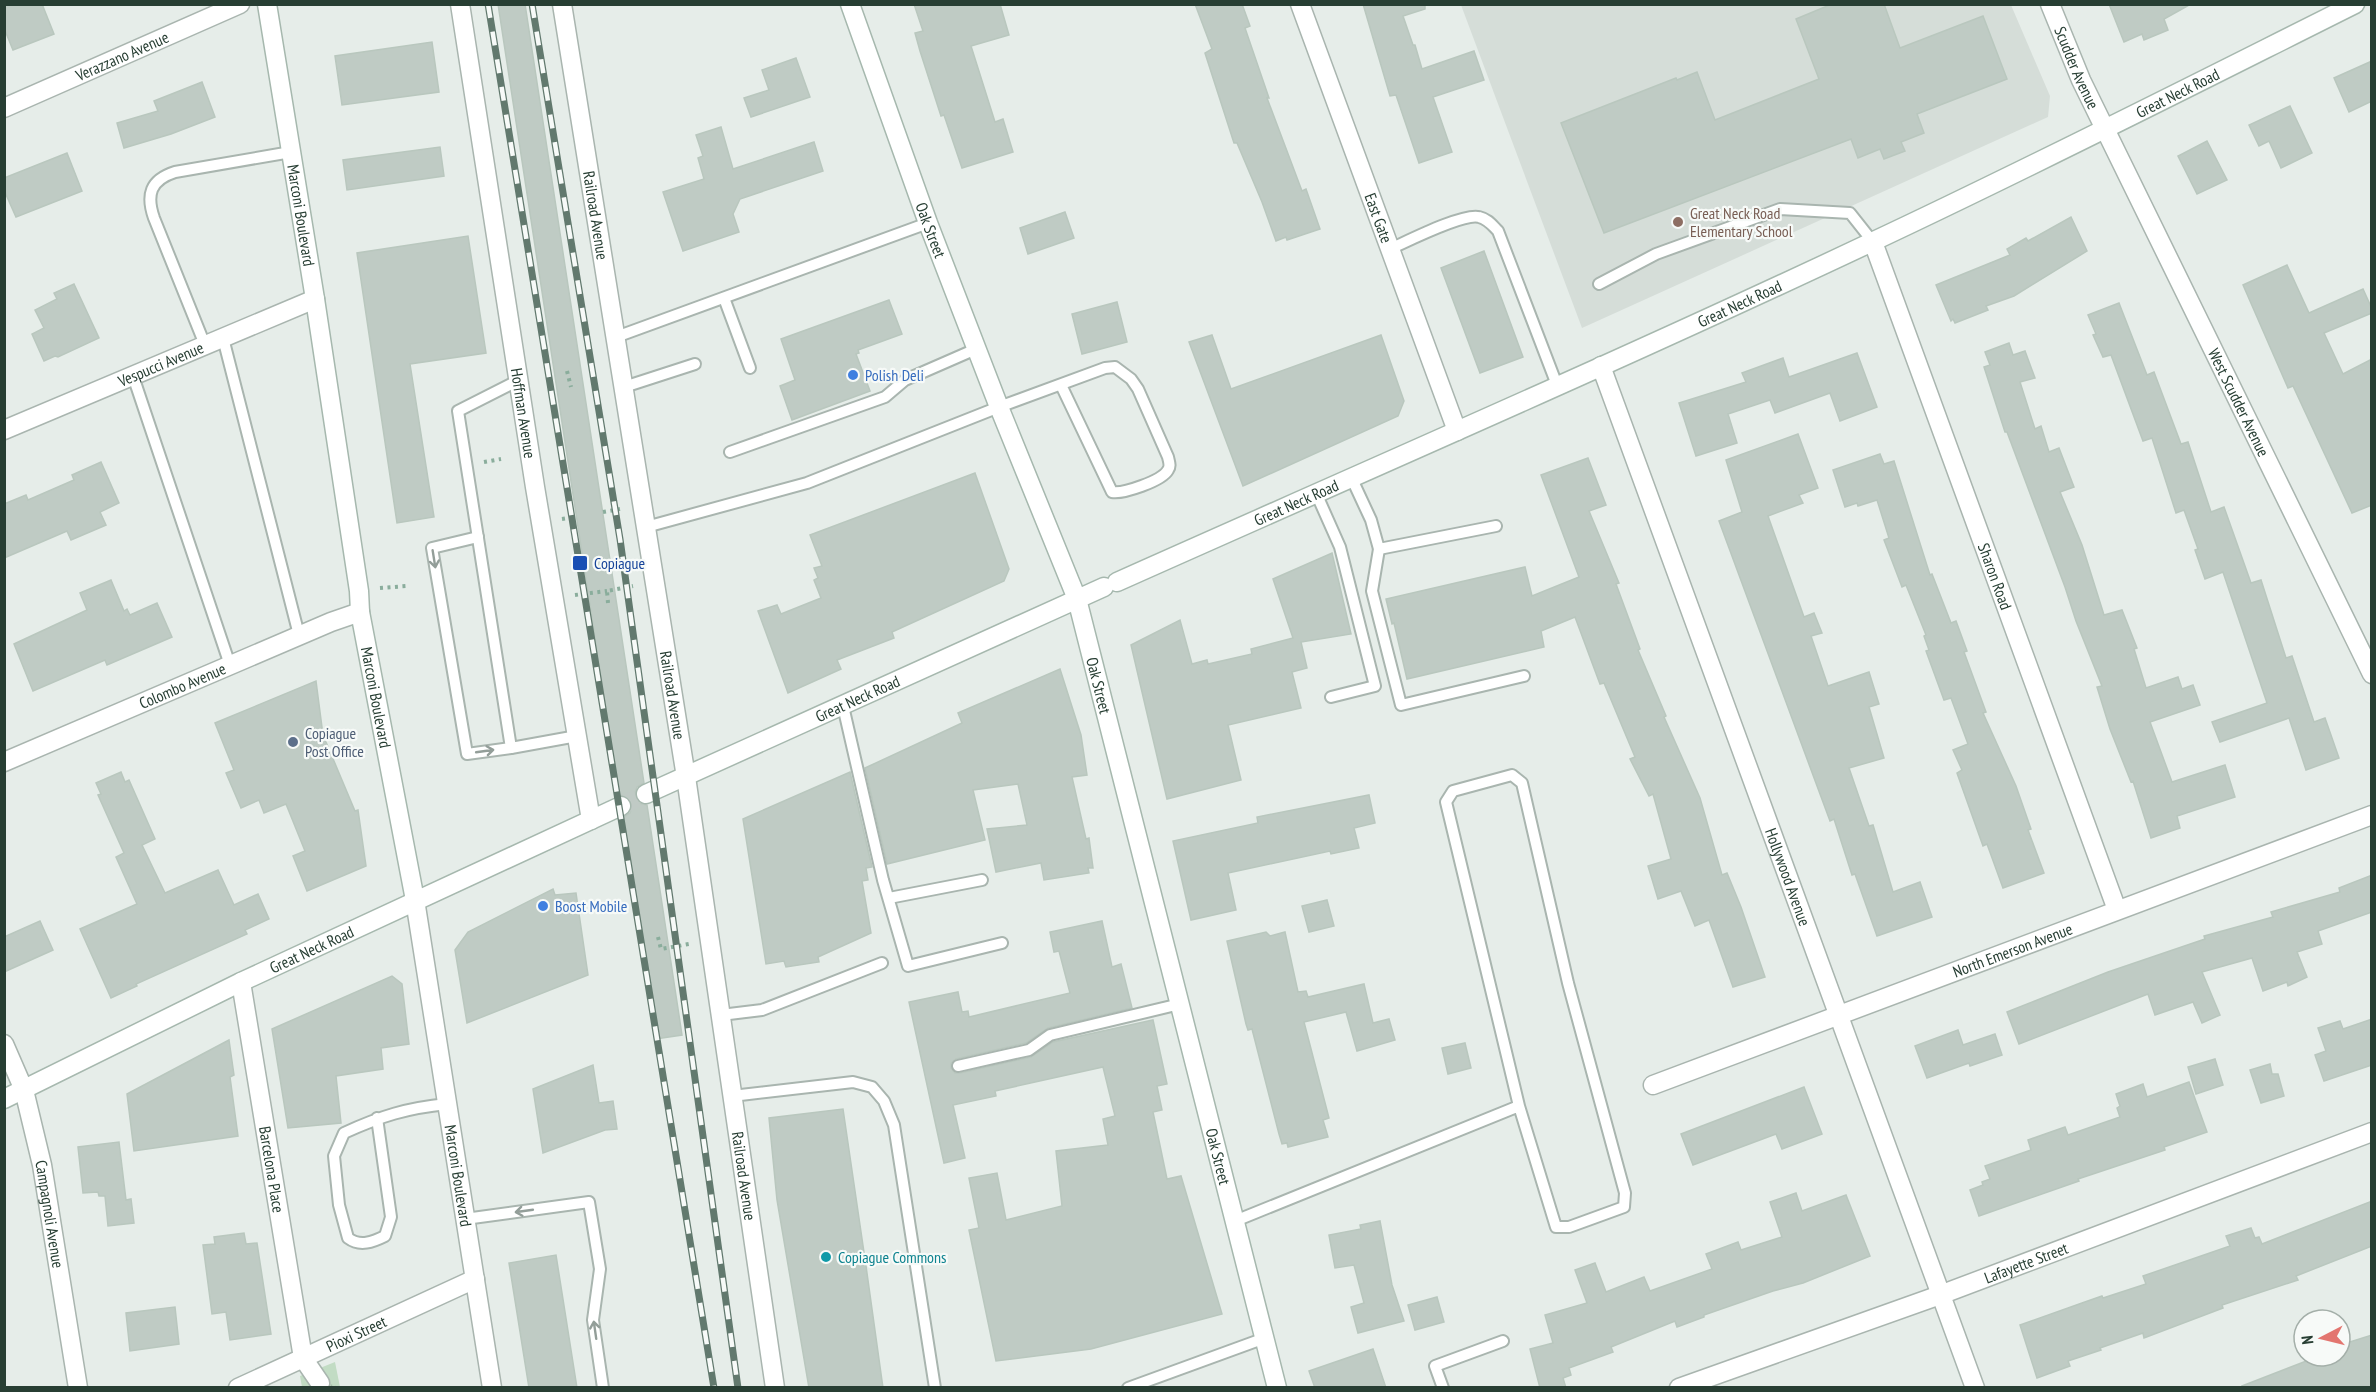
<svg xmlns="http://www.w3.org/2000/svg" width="2376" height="1392" font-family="'PT Sans Narrow',sans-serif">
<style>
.built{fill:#d5ddd8}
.park{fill:url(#park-tufts)}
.building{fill:#bfcbc4;stroke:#b9c7be;stroke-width:1.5}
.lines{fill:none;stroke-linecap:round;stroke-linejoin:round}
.secondary-tunnel{stroke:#c0cac5;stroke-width:18;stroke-dasharray:18 9;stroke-linecap:butt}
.lane-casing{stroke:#a9b5af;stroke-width:14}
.street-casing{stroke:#a9b5af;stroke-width:21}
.secondary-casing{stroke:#a6b8ae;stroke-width:21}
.path{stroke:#8aad9c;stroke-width:4;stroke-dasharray:3 4.5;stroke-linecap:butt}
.lane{stroke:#fff;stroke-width:10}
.street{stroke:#fff;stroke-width:18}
.secondary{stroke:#fff;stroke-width:18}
.rail-casing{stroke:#62796e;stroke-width:7}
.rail{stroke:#f7faf8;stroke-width:4.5;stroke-dasharray:14;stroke-linecap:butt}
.oneway{stroke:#939e99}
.education-dot{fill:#8d6e63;stroke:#f7faf8;stroke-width:2}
.shop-dot{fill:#3f7fe0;stroke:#f7faf8;stroke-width:2}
.transit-dot{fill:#1a4fb4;stroke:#f7faf8;stroke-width:2}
.service-dot{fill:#5c6f8a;stroke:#f7faf8;stroke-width:2}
.culture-dot{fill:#0f9aa8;stroke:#f7faf8;stroke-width:2}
.labels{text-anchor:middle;stroke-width:4.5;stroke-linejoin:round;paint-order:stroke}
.street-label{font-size:16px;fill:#273e33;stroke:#f7faf8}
.education-label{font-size:16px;fill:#785e54;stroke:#f7faf8;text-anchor:start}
.shop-label{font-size:16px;fill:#366cbe;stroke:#f7faf8;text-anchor:start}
.transit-label{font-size:16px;fill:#164399;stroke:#f7faf8;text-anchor:start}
.service-label{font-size:16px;fill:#4e5e75;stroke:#f7faf8;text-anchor:start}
.culture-label{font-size:16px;fill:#0d838f;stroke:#f7faf8;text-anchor:start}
</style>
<defs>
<pattern id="park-tufts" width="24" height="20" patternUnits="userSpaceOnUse" patternTransform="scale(1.5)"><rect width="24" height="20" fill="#c2dcc4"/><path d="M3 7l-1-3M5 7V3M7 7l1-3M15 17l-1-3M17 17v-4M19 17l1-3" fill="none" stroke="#a7bea9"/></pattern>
</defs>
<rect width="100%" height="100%" fill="#e6ede9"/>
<!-- built -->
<polygon class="built" points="1461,5 2011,5 2050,96 2048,117 1582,328"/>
<!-- park -->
<polygon class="park" points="335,1362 340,1387 302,1387 300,1376"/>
<!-- building -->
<g class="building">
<polygon points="4,4 42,4 54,34 13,50 4,28"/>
<polygon points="498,4 525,4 644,783 637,787 635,793 639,803 647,805 682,1035 656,1039 622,818 630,813 632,806 628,797 619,795"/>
<polygon points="914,4 1000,4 1009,35 971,46 995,122 1003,119 1013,152 962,168 944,115 941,116 920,51 915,33 923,31"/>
<polygon points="1195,4 1242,4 1250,26 1245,28 1269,98 1267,98 1302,191 1306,189 1320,229 1287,240 1286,237 1276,241 1262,202 1237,143 1234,143 1205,53 1212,49"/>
<polygon points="1363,4 1425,4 1425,9 1403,16 1413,45 1415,45 1422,69 1474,51 1484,80 1433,97 1452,152 1419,163 1396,95 1390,96"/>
<polygon points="1832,4 1884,4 1900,48 1983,16 2007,79 1917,114 1924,133 1901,142 1905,151 1884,159 1880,149 1858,158 1851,139 1604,233 1561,123 1676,78 1677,80 1697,72 1715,120 1819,79 1796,19"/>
<polygon points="2109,4 2191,4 2164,19 2168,30 2144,40 2142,34 2124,42"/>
<polygon points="432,42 439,92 342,105 335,56"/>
<polygon points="796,58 810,97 751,117 744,98 769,90 762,70"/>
<polygon points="2372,61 2372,101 2349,112 2334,78"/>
<polygon points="202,82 215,117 171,134 124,148 117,123 158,111 154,101"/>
<polygon points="2290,106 2312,153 2281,168 2269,141 2259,146 2249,125"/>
<polygon points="721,127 733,169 814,142 823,171 740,199 733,214 739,232 683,251 663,192 704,179 698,158 703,156 696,135"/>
<polygon points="2207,141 2227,180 2197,194 2178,156"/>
<polygon points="440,147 444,176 347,190 343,160"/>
<polygon points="67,153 82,191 16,217 4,190 4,178"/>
<polygon points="1065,212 1074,238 1028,254 1020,228"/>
<polygon points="2071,217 2087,251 2014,296 1986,306 1988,310 1955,323 1953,319 1951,321 1936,285 2010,255 2007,249 2026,238 2028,241"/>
<polygon points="468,236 486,353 410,364 434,517 397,523 357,253"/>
<polygon points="1484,251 1523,357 1480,373 1441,268"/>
<polygon points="2287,265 2309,313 2363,289 2372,309 2372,313 2324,333 2343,374 2372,359 2372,505 2352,513 2293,386 2288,388 2243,285"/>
<polygon points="74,284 99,338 58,357 55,356 44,361 32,334 44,328 35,310 57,299 54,293"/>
<polygon points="889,300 902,334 858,350 859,353 856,354 870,391 792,420 780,386 795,380 781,339"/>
<polygon points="1117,302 1127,342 1082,354 1072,314"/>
<polygon points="2119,303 2147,375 2154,372 2181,444 2188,442 2211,512 2224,507 2251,583 2261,580 2286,658 2292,656 2314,722 2325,718 2339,758 2306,770 2289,718 2220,742 2212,722 2267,703 2223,572 2205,579 2195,550 2198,549 2184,510 2176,513 2152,438 2143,441 2111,355 2103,357 2093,335 2096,334 2088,315"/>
<polygon points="1212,335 1231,389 1381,335 1404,401 1398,416 1243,486 1189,342"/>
<polygon points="2009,343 2013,355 2025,351 2035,378 2020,382 2035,429 2041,426 2049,452 2059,448 2074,487 2060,492 2082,545 2104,615 2122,610 2137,648 2134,649 2146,688 2178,677 2182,689 2193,685 2200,705 2150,722 2172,782 2225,765 2235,797 2177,816 2180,828 2151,838 2133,781 2131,782 2110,729 2097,687 2102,686 2076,621 2065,587 2007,432 2005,432 1984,367 1990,365 1985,352"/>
<polygon points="1857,353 1877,407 1840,421 1830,393 1775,413 1770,400 1728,414 1737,443 1696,456 1679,403 1746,382 1742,373 1783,358 1789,377"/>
<polygon points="1798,434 1818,488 1799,495 1803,503 1768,516 1804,617 1814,613 1822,633 1811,636 1828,686 1869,672 1879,704 1869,707 1884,758 1849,768 1869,826 1873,825 1893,892 1920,882 1932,917 1877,936 1855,874 1852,875 1834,819 1830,821 1719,521 1742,512 1726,460"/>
<polygon points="1880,454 1884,464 1894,461 1930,575 1932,574 1951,623 1956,621 1967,651 1964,652 1986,712 1983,713 2016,786 2031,829 2028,830 2044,873 2003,888 1987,844 1983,846 1957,773 1962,770 1953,750 1968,744 1951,698 1944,700 1926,651 1929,650 1924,636 1926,635 1906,585 1902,587 1884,540 1889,538 1877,500 1858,506 1857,503 1845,507 1833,470"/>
<polygon points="1588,458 1606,505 1589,511 1619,583 1616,584 1640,649 1638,650 1666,716 1664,717 1700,798 1722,875 1727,873 1741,907 1765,977 1733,987 1709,920 1695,926 1681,891 1658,899 1648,866 1671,859 1653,794 1649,796 1630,759 1635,757 1604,683 1600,684 1575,617 1541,631 1544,647 1407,679 1394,623 1392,624 1386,599 1525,567 1532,596 1579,577 1541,475"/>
<polygon points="101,462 119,503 100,512 106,525 71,540 67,531 4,558 4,504 26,495 28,500 74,480 72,475"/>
<polygon points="975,473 1009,569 1004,581 892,632 894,638 837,660 841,669 788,693 758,611 777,605 781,614 821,598 814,580 818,578 814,568 822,566 810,535"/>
<polygon points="1332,553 1351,634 1301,642 1307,668 1292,672 1301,708 1228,725 1241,780 1167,799 1131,645 1180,620 1192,664 1207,660 1208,664 1252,654 1251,649 1293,638 1273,579"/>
<polygon points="111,580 124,611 127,609 130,615 157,603 172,637 107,665 105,660 33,691 14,644 87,610 80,593"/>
<polygon points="1060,669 1081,735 1087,775 1072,777 1086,839 1089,838 1093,868 1088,868 1089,873 1044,880 1041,863 996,872 987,829 1027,825 1018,784 973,790 985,840 887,864 865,768 962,723 958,713"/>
<polygon points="316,681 323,735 355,811 358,810 366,866 307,891 293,856 305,851 286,804 264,813 259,800 241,808 226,773 234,770 215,723"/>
<polygon points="121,772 125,782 129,780 155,839 142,845 165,893 218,870 234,905 258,894 269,919 245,930 247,934 136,984 137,986 111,998 80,929 137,904 116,857 124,853 98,795 101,794 96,783"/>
<polygon points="850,772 872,867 866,868 868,880 862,881 871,933 818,957 819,962 786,967 784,961 766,964 743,819"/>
<polygon points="1369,795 1375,823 1354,828 1359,848 1331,854 1330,851 1228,873 1236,910 1191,920 1173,841 1258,823 1257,817"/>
<polygon points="2372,875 2372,912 2318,931 2322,944 2297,952 2307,977 2288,986 2287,982 2263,991 2252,958 2202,972 2220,1015 2202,1023 2193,1002 2155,1015 2148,994 2019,1044 2007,1012 2108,972 2205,939 2204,936 2273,917 2271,912 2340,892 2339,888"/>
<polygon points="553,889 555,895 576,893 588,975 467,1023 455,950 468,932"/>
<polygon points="1327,900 1334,926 1309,932 1302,906"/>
<polygon points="40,921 53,950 4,972 4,937"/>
<polygon points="1102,921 1112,967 1121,964 1132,1008 1048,1028 1026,1043 956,1059 951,1063 951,1068 955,1073 960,1073 1031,1057 1053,1042 1153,1020 1167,1084 1157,1086 1162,1110 1153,1112 1167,1179 1181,1176 1222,1314 1091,1349 996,1361 969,1230 979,1228 969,1178 997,1173 1006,1220 1062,1206 1056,1151 1108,1145 1103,1119 1115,1116 1103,1067 995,1091 996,1096 953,1105 965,1158 944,1163 909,1002 958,992 962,1012 968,1011 969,1017 1070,993 1059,951 1054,952 1050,932"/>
<polygon points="1266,932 1270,936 1285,932 1298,992 1306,991 1308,997 1364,984 1373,1023 1389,1019 1395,1040 1357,1051 1346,1012 1304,1022 1329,1118 1323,1120 1328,1137 1288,1147 1287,1143 1282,1144 1279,1134 1252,1029 1248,1030 1246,1024 1227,941"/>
<polygon points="392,976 402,984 409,1044 381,1048 383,1069 336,1076 341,1123 288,1128 272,1029"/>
<polygon points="2372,1019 2372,1065 2324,1081 2315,1055 2326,1051 2318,1028 2340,1021 2343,1029"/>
<polygon points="1958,1030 1963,1045 1995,1034 2002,1055 1970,1066 1969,1063 1927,1078 1915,1046"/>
<polygon points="229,1040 234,1075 230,1077 238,1136 134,1151 127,1094"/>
<polygon points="1465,1043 1471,1068 1448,1074 1442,1048"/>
<polygon points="2215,1059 2223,1085 2196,1094 2188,1067"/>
<polygon points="2270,1064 2272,1074 2278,1074 2284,1096 2261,1103 2250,1070"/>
<polygon points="593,1065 599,1103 613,1101 617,1129 605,1130 543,1153 533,1089"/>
<polygon points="2189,1082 2207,1132 2164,1147 2165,1150 2078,1179 2079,1181 1979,1216 1970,1190 1983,1185 1982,1182 1990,1179 1985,1166 2031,1150 2028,1140 2065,1127 2068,1135 2120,1117 2117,1108 2120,1106 2116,1094 2143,1084 2147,1097"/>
<polygon points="1804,1087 1822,1134 1782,1149 1776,1134 1693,1165 1681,1134"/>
<polygon points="843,1109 866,1266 883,1388 809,1388 777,1200 769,1118"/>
<polygon points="119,1142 126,1200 131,1199 134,1223 108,1226 105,1196 99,1196 98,1192 83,1193 78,1147"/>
<polygon points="1796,1193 1802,1211 1846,1195 1870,1256 1803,1283 1773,1291 1704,1315 1704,1317 1677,1327 1675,1321 1611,1347 1613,1352 1569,1368 1571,1375 1563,1378 1566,1388 1540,1388 1530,1349 1553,1343 1545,1315 1587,1303 1575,1270 1595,1263 1606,1292 1644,1277 1650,1291 1712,1269 1706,1254 1738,1242 1741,1250 1782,1237 1770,1202"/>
<polygon points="2372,1201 2372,1246 2296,1276 2298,1280 2222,1305 2223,1308 2144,1338 2143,1333 2100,1348 2101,1350 2068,1361 2070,1366 2037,1378 2020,1325 2082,1303 2102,1296 2103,1298 2146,1284 2143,1276 2230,1246 2226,1236 2251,1228 2255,1238 2259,1237 2262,1244"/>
<polygon points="1380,1221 1392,1285 1404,1321 1358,1333 1351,1307 1364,1303 1354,1265 1335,1268 1329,1235 1361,1229 1360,1225"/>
<polygon points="244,1233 246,1244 257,1243 271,1334 230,1340 226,1312 212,1314 203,1245 215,1244 214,1237"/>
<polygon points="556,1255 577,1388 529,1388 509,1263"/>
<polygon points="1437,1297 1444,1322 1415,1330 1408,1305"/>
<polygon points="175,1307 179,1344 130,1351 126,1313"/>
<polygon points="2372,1335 2372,1388 2243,1388 2242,1386 2309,1360 2308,1356 2340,1356 2340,1345"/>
<polygon points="1373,1349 1386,1388 1315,1388 1309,1371"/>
</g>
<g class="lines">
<!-- secondary-tunnel -->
<polyline class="secondary-tunnel" points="621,806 646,794"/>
<!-- lane casing -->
<g class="lane-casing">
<g id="lane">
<path d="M1390 249C1408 241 1463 213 1479 217 1488 219 1492 225 1498 231L1557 385"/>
<polyline points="1599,284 1656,254 1780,209 1850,213 1873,242"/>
<polyline points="724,298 750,368"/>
<polyline points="616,337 928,223"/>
<polyline points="223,338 299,635"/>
<path d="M205 345 154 218C146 195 150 180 175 172L291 152"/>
<polyline points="133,376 230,665"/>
<polyline points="519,380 458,411 511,748 577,736"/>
<polyline points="624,387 695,364"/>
<polyline points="730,452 885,397 905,380 976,349"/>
<polyline points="1351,477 1371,520 1379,549 1496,526"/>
<polyline points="1316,493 1340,547 1375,686 1331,697"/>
<path d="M646 527 807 483 999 407 1105 368 1115 367 1131 379 1138 389 1168 457C1169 462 1171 466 1168 470 1162 481 1123 494 1112 492L1061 385"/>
<polyline points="478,537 432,548 467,754 511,748"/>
<polyline points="1379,549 1372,591 1401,705 1524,676"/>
<polyline points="843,706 883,880 908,966 1002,943"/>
<polyline points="889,898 982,880"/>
<polyline points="721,1015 762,1010 882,963"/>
<polyline points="958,1066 1029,1050 1050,1035 1180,1004"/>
<polyline points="732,1096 853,1082 872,1087 884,1101 894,1125 935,1388"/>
<path d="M377 1118 391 1217 385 1236C373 1242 360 1247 348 1238L339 1205 334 1156 344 1133C381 1116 407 1108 447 1104"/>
<polyline points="465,1219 589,1202 600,1269 593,1320 603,1388"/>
<polyline points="1235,1221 1519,1106 1556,1227 1569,1227 1624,1207 1625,1193 1568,983 1522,783 1512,775 1453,791 1446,802 1519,1106"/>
<polyline points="1128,1388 1265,1338"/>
<polyline points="1443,1388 1435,1366 1503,1341"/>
</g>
</g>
<!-- street casing -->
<g class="street-casing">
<g id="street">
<path id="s1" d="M460 4 535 487 591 820"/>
<path id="s2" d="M562 4 686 777 775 1388"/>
<path id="s3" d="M1300 4 1457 431"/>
<path id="s4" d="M2050 4 2081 80 2372 674"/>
<path id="s5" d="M4 108 240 4"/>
<path id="s6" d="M1873 242 2117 910"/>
<path id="s7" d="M1601 366 1975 1388"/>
<path id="s8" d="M4 430 315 299"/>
<path id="s9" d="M4 762 331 622 360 612"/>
<path id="s10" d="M415 900 492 1388"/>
<path id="s11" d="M241 982 303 1358 320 1383"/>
<path id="s12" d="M4 1044 24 1090 42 1165 78 1388"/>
<path id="s13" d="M1653 1085 2372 815"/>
<path id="s14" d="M238 1388 475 1279"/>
<path id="s15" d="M1679 1388 1940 1295 2372 1132"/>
</g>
</g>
<!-- secondary casing -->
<g class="secondary-casing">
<g id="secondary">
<path id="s16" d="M267 4 315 299 359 591 360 612 415 900"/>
<path id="s17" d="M850 4 928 223 999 407 1077 599 1277 1388"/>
<path id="s18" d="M1117 582C1370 469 1624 359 1874 241 2036 165 2195 84 2355 4"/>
<path id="s19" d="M646 794 1104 587"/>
<path id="s20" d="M4 1099 241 982 621 806"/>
</g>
</g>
<!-- path -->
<g class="path">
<polyline points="567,371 571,387"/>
<polyline points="484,462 501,459"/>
<polyline points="603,512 620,509"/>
<polyline points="562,519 576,517"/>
<polyline points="380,588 407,586"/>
<polyline points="575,595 607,591"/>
<polyline points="608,603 607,591 633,586"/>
<polyline points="658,937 661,949 689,944"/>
</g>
<!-- lane -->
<use href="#lane" class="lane"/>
<!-- street -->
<use href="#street" class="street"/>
<!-- secondary -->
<use href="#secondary" class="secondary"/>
<!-- rail casing -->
<g class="rail-casing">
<g id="rail">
<polyline points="488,4 714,1388"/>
<polyline points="532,4 620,539 738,1388"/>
</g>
</g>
<!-- rail -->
<use href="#rail" class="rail"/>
</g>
<!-- one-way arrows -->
<defs><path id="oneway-shaft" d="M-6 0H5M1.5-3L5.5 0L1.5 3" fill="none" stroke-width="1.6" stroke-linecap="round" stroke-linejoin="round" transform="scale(1.5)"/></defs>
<g class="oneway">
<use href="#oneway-shaft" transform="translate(434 559) rotate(81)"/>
<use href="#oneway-shaft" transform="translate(485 751) rotate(-8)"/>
<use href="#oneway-shaft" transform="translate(524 1211) rotate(172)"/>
<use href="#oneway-shaft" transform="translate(595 1330) rotate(-98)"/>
</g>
<!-- markers -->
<circle class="education-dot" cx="1678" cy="222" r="6"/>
<g class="shop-dot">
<circle cx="853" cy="375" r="6"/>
<circle cx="543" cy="906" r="6"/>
</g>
<rect class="transit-dot" x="572" y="555" width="16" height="16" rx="3"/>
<circle class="service-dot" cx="293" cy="742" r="6"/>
<circle class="culture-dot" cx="826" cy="1257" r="6"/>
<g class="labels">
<!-- street labels -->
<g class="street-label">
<text dy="6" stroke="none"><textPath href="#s5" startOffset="129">Verazzano Avenue</textPath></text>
<text dy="6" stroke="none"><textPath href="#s4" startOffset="69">Scudder Avenue</textPath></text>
<text dy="6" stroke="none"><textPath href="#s18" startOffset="1168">Great Neck Road</textPath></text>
<text dy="6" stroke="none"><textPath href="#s2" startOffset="214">Railroad Avenue</textPath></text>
<text dy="6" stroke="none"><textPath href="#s16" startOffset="214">Marconi Boulevard</textPath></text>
<text dy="6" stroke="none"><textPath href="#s3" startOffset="228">East Gate</textPath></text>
<text dy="6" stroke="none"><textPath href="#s17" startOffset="240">Oak Street</textPath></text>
<text dy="6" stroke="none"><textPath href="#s18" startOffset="682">Great Neck Road</textPath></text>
<text dy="6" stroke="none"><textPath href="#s8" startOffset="170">Vespucci Avenue</textPath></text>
<text dy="6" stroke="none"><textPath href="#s4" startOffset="441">West Scudder Avenue</textPath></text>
<text dy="6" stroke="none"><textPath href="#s1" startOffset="414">Hoffman Avenue</textPath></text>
<text dy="6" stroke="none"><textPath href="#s18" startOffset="196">Great Neck Road</textPath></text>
<text dy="6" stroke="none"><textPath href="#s6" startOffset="356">Sharon Road</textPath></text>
<text dy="6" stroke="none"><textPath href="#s9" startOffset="194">Colombo Avenue</textPath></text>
<text dy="6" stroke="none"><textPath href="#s17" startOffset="726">Oak Street</textPath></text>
<text dy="6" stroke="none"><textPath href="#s2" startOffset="700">Railroad Avenue</textPath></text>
<text dy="6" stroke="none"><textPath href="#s16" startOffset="702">Marconi Boulevard</textPath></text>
<text dy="6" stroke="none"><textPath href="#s19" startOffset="232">Great Neck Road</textPath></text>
<text dy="6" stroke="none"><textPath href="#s7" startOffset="544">Hollywood Avenue</textPath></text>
<text dy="6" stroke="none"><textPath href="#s20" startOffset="342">Great Neck Road</textPath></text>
<text dy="6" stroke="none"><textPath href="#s13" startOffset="384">North Emerson Avenue</textPath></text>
<text dy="6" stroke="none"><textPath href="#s17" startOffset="1212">Oak Street</textPath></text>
<text dy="6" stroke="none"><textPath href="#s11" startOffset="190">Barcelona Place</textPath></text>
<text dy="6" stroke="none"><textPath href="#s10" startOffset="279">Marconi Boulevard</textPath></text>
<text dy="6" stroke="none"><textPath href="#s2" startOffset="1186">Railroad Avenue</textPath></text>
<text dy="6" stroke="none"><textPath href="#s12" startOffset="177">Campagnoli Avenue</textPath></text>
<text dy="6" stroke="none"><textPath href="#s15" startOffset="369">Lafayette Street</textPath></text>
<text dy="6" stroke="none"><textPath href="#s14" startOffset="130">Pioxi Street</textPath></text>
</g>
<!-- education labels -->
<g class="education-label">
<text x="1690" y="219">Great Neck Road<tspan x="1690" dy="18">Elementary School</tspan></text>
</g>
<!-- shop labels -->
<g class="shop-label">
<text x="865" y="381">Polish Deli</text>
<text x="555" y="912">Boost Mobile</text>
</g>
<!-- transit labels -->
<g class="transit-label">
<text x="594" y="569">Copiague</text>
</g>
<!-- service labels -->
<g class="service-label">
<text x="305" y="739">Copiague<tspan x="305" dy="18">Post Office</tspan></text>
</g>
<!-- culture labels -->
<g class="culture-label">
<text x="838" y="1263">Copiague Commons</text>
</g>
</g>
<!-- border -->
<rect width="2376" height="1392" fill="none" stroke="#273e33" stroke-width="12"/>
<!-- north arrow -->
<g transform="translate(2322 1338) rotate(263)"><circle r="28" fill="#f7faf8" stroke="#a4afa9" stroke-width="1.5"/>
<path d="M0-4.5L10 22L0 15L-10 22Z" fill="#e3756f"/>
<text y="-9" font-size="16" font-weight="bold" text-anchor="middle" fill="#273e33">N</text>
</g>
</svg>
